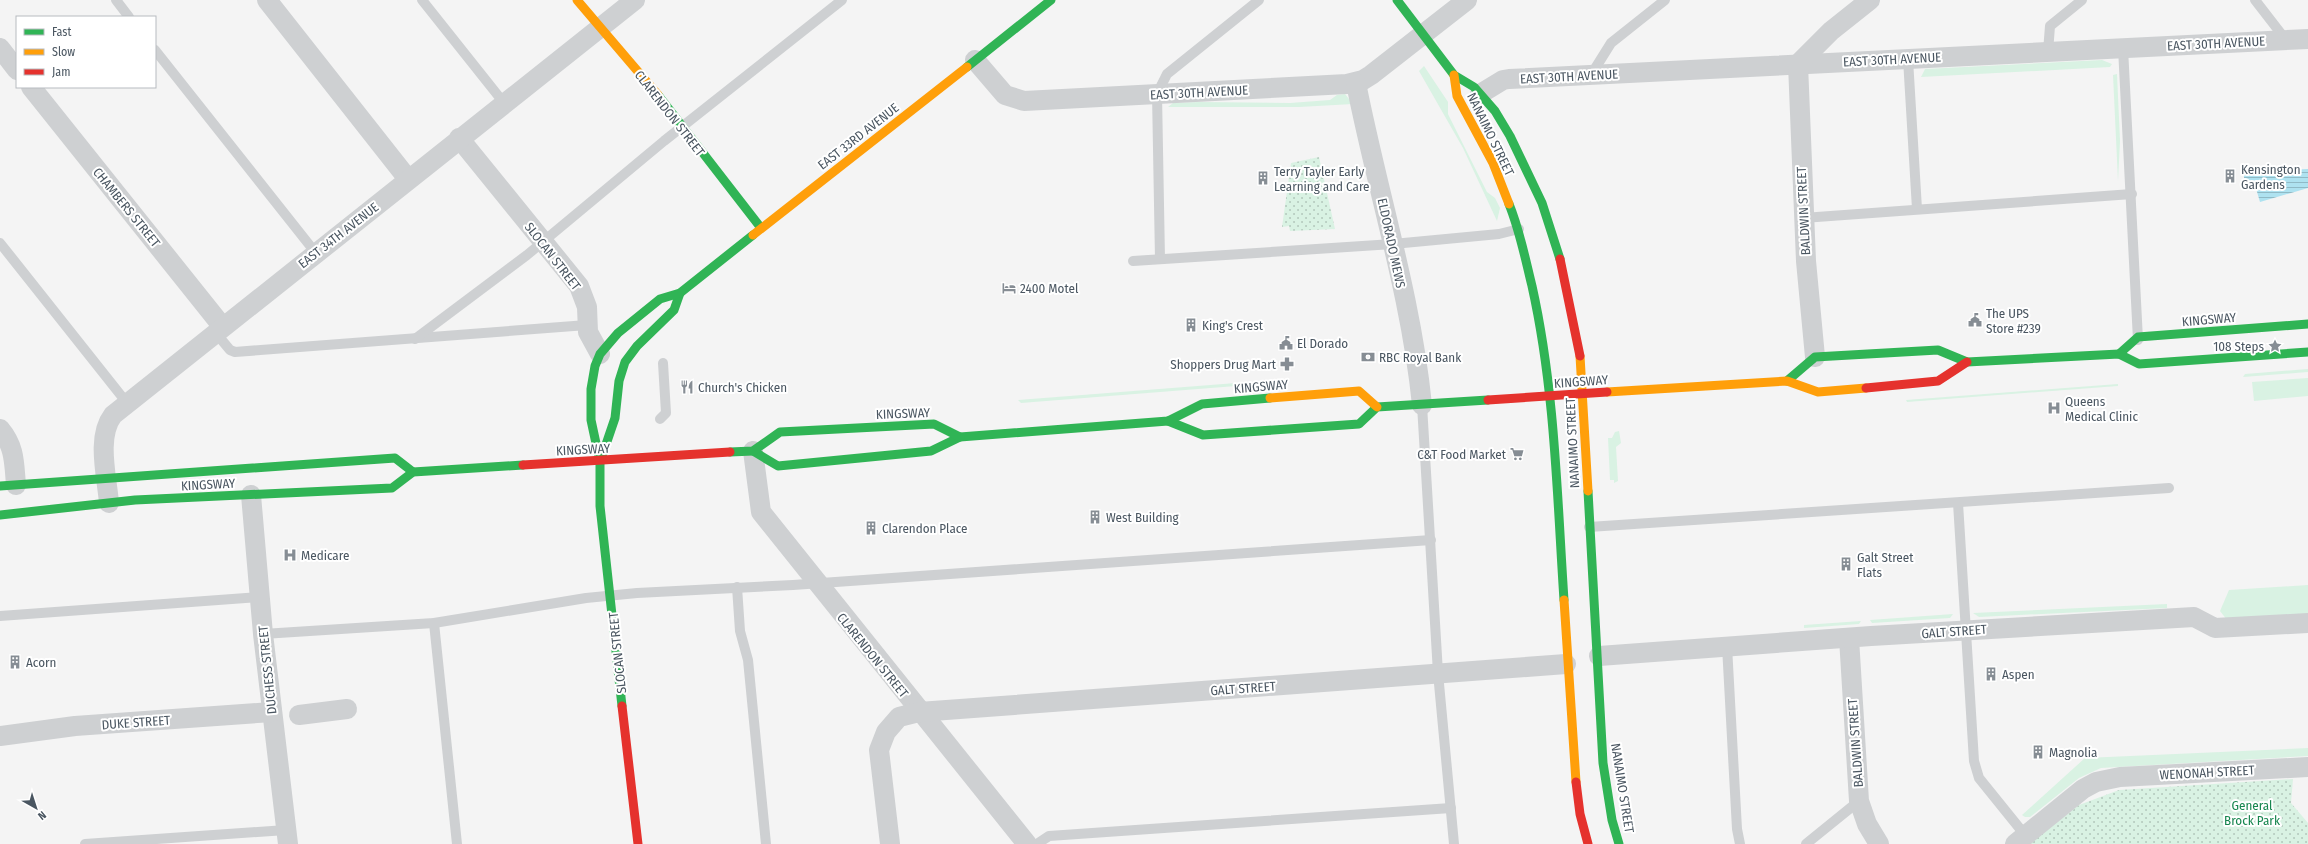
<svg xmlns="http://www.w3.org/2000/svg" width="2308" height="844" font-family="'Fira Sans Condensed',sans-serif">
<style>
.grass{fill:#d9f2e3}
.park{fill:url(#park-dots)}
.water{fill:url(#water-rules)}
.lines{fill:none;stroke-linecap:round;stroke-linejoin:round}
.lane{stroke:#ced0d2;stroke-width:10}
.street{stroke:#ced0d2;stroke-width:20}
.fast{stroke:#30b455;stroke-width:9}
.slow{stroke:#ff9f0a;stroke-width:9}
.jam{stroke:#e5322d;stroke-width:9}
.labels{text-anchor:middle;stroke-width:4;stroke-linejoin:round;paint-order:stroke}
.street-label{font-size:13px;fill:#4a5661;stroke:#fff}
.poi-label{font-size:13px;fill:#4a5661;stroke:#fff;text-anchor:start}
.park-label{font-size:13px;fill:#17864f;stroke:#fff}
</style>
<defs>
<pattern id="park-dots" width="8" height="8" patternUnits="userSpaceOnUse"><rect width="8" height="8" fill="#d9f2e3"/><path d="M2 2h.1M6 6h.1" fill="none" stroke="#b2c7bb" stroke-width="1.8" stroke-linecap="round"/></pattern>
<pattern id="water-rules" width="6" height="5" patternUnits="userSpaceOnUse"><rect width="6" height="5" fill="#aee2f0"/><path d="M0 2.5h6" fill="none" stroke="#90bac6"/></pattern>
</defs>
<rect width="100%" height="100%" fill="#f4f4f4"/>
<!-- grass -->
<g class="grass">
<polygon points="2102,60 2112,64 2110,67 1921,77 1925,69"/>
<polygon points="1424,66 1448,102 1448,114 1487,192 1495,198 1500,208 1497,221 1463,148 1419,71"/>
<polygon points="2117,74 2120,141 2118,181 2113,75"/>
<polygon points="1345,94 1353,104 1299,107 1168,107 1173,103 1199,102 1290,103 1330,100 1337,95"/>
<polygon points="2308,369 2308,372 2243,377 2245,374"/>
<polygon points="2308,378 2308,396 2254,401 2252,382"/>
<polygon points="1236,383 1236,386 1021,403 1018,400"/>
<polygon points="2118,384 2118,386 1907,402 1906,400"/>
<polygon points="1619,431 1621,443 1616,447 1618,481 1614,483 1614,480 1610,480 1608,438 1612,438 1615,432"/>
<polygon points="2308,585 2308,618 2227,620 2220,611 2229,590"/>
<polygon points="2167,604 2167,608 1979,617 1973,613"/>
<polygon points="1953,614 1950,618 1872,623 1870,620"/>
<polygon points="1861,621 1859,624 1804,628 1804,625"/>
<polygon points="2308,748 2308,756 2101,768 2079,778 2030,817 2025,817 2022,815 2085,758"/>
</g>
<!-- park -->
<g class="park">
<polygon points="1319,157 1335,229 1290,231 1289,226 1282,227 1291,163"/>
<polygon points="2293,779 2291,803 2308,823 2308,844 2029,844 2079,805 2119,790"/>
</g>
<!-- water -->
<polygon class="water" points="2308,169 2308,188 2260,202 2255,185 2244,185 2244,172"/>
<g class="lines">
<!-- lane -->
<g class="lane">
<polyline points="116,0 129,17"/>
<polyline points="422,0 504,103"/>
<polyline points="2255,0 2286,40"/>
<polyline points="2123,48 2138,340"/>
<polyline points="155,50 315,252"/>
<polyline points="2048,52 2050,26 2082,0"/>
<polyline points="1908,59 1917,209"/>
<polyline points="1591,75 1611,43 1665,0"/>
<polyline points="1803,218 2132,194"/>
<polyline points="0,243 127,403"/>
<polyline points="1160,259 1157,94 1167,74 1259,0"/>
<polyline points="1133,261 1393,244 1499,234 1519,229"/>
<polyline points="215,332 230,350 235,352 587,325"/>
<polyline points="415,339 527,255 664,141 842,0"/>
<polyline points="1422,405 1438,673 1454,844"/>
<polyline points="660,419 666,413 663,363"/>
<polyline points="1958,503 1974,761 1979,778 2025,835"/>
<polyline points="1589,527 2169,488"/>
<polyline points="737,587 740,631 748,660 766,844"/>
<polyline points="0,616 259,597"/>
<polyline points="434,623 457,844"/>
<polyline points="263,634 434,623 586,598 637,593 793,585 1431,540"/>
<polyline points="1727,646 1737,829 1740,844"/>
<polyline points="85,844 286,830"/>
<polyline points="1037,844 1049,836 1451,808"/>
<polyline points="1806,844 1859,801"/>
</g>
<!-- street -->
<g class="street">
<polyline points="267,0 408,179"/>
<polyline points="0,48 17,70"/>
<polyline points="975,60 1005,95 1024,101 1347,84 1363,80 1371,75 1467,0"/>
<path d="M1356 83C1377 190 1411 295 1422 405"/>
<polyline points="31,87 222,326"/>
<polyline points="1480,94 1503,80 1509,79 2308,39"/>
<polyline points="459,138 579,286 587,307 588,332 600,354"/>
<polyline points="1815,357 1806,261 1798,64 1831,31 1870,0"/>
<path d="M0 429C15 447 14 462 16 485"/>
<polyline points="753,451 761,512 1027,844"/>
<polyline points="251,495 263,634 288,844"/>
<path d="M109 503C107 477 96 437 113 415L635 0"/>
<polyline points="1849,638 1859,801 1867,824 1879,844"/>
<polyline points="1599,656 1871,636 2194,617 2215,628 2308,623"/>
<polyline points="299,715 347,709"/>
<polyline points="0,736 75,726 272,712"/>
<polyline points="890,844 879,750 886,732 899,717 919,712 1566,664"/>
<polyline points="2015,844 2083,789 2096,782 2120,777 2308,767"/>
</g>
<!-- fast -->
<g class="fast">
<polyline points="1397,0 1454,75 1474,87 1495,111 1510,136 1542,203 1560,259"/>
<polyline points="967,67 1051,0"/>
<polyline points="658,95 761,228"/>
<path d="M1509 204C1520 231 1525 258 1532 286 1555 389 1557 495 1564 600"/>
<polyline points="2119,354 2138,337 2308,324"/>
<polyline points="1787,381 1815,357 1938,350 1967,362 2119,354 2139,364 2308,352"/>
<polyline points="1168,421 1203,435 1359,424 1377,407 1488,400"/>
<polyline points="753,451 778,466 931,451 960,437 1168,421 1202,404 1270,398"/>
<polyline points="730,452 753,451 780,432 934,424 960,437"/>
<polyline points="600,462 615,418 619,381 625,362 637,346 674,310 680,293"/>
<polyline points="0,486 395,458 413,472"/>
<polyline points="1588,491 1603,763 1612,820 1619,844"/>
<polyline points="0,515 135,500 392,488 413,472 523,465"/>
<polyline points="622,706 600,506 600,462 591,420 591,389 595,366 600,354 618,333 660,299 680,293 753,235"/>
</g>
<!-- slow -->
<g class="slow">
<polyline points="577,0 658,95"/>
<polyline points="1454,75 1457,96 1493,163 1509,204"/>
<polyline points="753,235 967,67"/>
<polyline points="1580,356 1588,491"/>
<polyline points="1607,392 1787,381 1818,392 1866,388"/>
<polyline points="1270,398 1359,391 1377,407"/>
<polyline points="1564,600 1576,782"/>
</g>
<!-- jam -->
<g class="jam">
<polyline points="1560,259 1580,356"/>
<polyline points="1866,388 1938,381 1967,362"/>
<polyline points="1488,400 1607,392"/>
<polyline points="523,465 730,452"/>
<polyline points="622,706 638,844"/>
<polyline points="1576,782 1580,814 1588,844"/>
</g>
</g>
<!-- icons -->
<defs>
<g id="building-bare" transform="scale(1.08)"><path d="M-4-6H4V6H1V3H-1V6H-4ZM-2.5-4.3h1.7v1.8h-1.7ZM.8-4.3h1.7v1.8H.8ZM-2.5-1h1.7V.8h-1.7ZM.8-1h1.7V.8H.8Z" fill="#868d94" stroke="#fff" stroke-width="2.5" paint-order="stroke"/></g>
<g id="hotel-bare" transform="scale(1.08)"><path d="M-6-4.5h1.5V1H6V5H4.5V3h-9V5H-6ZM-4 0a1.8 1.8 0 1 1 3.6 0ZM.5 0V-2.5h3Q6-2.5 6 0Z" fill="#868d94" stroke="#fff" stroke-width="2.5" paint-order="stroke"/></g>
<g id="civic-bare" transform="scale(1.08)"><path d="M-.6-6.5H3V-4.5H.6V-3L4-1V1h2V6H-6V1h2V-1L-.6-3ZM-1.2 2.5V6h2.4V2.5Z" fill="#868d94" stroke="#fff" stroke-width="2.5" paint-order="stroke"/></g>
<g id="sight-bare" transform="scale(1.08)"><path d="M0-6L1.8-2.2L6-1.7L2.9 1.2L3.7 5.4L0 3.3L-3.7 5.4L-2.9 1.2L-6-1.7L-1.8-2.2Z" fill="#868d94" stroke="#fff" stroke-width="2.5" paint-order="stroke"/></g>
<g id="bank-bare" transform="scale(1.08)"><path d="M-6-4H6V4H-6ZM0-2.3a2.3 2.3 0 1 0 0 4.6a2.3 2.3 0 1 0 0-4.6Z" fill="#868d94" stroke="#fff" stroke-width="2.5" paint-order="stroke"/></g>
<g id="pharmacy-bare" transform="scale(1.08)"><path d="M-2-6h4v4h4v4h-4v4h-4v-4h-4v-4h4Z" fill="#868d94" stroke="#fff" stroke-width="2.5" paint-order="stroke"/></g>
<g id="restaurant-bare" transform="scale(1.08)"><path d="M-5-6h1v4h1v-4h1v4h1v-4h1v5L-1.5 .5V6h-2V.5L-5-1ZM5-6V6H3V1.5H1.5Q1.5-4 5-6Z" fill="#868d94" stroke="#fff" stroke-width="2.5" paint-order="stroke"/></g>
<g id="hospital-bare" transform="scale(1.08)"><path d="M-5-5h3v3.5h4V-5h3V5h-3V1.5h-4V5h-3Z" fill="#868d94" stroke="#fff" stroke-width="2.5" paint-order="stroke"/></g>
<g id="supermarket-bare" transform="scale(1.08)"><path d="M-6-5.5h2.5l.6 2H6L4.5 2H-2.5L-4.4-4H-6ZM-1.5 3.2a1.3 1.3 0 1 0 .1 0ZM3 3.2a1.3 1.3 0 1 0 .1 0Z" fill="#868d94" stroke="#fff" stroke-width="2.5" paint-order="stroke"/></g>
</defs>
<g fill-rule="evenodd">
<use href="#building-bare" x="2230" y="176"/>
<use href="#building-bare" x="1263" y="178"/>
<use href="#hotel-bare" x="1009" y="288"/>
<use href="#civic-bare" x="1975" y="320"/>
<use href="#building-bare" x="1191" y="325"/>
<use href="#civic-bare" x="1286" y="343"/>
<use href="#sight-bare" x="2275" y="346"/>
<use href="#bank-bare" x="1368" y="357"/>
<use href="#pharmacy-bare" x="1287" y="364"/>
<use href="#restaurant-bare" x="687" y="387"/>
<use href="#hospital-bare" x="2054" y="408"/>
<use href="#supermarket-bare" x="1517" y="454"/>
<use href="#building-bare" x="1095" y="517"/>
<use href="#building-bare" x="871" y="528"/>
<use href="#hospital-bare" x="290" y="555"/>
<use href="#building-bare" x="1846" y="564"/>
<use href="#building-bare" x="15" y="662"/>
<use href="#building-bare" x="1991" y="674"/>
<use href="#building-bare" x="2038" y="752"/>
</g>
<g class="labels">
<!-- street labels -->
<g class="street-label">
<text transform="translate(2216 43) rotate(-3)" y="5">EAST 30TH AVENUE</text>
<text transform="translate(1892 59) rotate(-3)" y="5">EAST 30TH AVENUE</text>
<text transform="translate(1569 76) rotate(-3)" y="5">EAST 30TH AVENUE</text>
<text transform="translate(1199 92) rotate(-3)" y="5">EAST 30TH AVENUE</text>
<text transform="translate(670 113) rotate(52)" y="5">CLARENDON STREET</text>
<text transform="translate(1491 134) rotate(64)" y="5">NANAIMO STREET</text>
<text transform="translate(858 136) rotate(-38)" y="5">EAST 33RD AVENUE</text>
<text transform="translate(127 207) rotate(51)" y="5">CHAMBERS STREET</text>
<text transform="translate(1803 211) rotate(-93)" y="5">BALDWIN STREET</text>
<text transform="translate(338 235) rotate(-38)" y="5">EAST 34TH AVENUE</text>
<text transform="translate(1392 243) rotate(78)" y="5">ELDORADO MEWS</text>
<text transform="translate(553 256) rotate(52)" y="5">SLOCAN STREET</text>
<text transform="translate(2209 319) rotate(-5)" y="5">KINGSWAY</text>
<text transform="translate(1581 381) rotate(-4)" y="5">KINGSWAY</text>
<text transform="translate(1261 386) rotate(-5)" y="5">KINGSWAY</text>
<text transform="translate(903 413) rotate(-2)" y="5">KINGSWAY</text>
<text transform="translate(1572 443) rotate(-93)" y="5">NANAIMO STREET</text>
<text transform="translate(583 449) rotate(-3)" y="5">KINGSWAY</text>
<text transform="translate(208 484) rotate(-3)" y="5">KINGSWAY</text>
<text transform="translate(1954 631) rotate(-4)" y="5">GALT STREET</text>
<text transform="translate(617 653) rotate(-96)" y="5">SLOCAN STREET</text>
<text transform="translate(873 655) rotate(51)" y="5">CLARENDON STREET</text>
<text transform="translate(267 670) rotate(-96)" y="5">DUCHESS STREET</text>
<text transform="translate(1243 688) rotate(-4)" y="5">GALT STREET</text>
<text transform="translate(136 722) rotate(-4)" y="5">DUKE STREET</text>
<text transform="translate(1855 743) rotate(-94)" y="5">BALDWIN STREET</text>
<text transform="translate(2207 772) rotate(-3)" y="5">WENONAH STREET</text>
<text transform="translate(1623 788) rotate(81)" y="5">NANAIMO STREET</text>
</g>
<!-- poi labels -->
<g class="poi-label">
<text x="2241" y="174">Kensington<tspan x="2241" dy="15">Gardens</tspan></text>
<text x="1274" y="176">Terry Tayler Early<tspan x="1274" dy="15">Learning and Care</tspan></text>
<text x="1020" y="293">2400 Motel</text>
<text x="1986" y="318">The UPS<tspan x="1986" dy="15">Store #239</tspan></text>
<text x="1202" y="330">King's Crest</text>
<text x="1297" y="348">El Dorado</text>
<text x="2264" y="351" text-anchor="end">108 Steps</text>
<text x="1379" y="362">RBC Royal Bank</text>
<text x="1276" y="369" text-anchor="end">Shoppers Drug Mart</text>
<text x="698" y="392">Church's Chicken</text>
<text x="2065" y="406">Queens<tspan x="2065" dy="15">Medical Clinic</tspan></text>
<text x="1506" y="459" text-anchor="end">C&amp;T Food Market</text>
<text x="1106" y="522">West Building</text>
<text x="882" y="533">Clarendon Place</text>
<text x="301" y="560">Medicare</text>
<text x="1857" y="562">Galt Street<tspan x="1857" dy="15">Flats</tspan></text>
<text x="26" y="667">Acorn</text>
<text x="2002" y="679">Aspen</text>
<text x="2049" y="757">Magnolia</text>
</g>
<!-- park labels -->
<g class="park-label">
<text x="2252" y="810">General<tspan x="2252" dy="15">Brock Park</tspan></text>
</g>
</g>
<!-- legend -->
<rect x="16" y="16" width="140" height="72" fill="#ffffff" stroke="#b7bbc0"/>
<rect x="24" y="29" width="20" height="6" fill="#30b455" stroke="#b7bbc0"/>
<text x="52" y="36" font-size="12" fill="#4a5661">Fast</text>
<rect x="24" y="49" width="20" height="6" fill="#ff9f0a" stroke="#b7bbc0"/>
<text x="52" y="56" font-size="12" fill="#4a5661">Slow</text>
<rect x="24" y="69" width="20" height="6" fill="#e5322d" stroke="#b7bbc0"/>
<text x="52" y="76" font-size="12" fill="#4a5661">Jam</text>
<!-- north arrow -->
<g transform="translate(36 808) rotate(141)" stroke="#ffffff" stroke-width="3" paint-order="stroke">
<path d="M0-3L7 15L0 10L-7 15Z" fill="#4a5661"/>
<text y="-6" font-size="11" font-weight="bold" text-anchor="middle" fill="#4a5661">N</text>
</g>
</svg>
